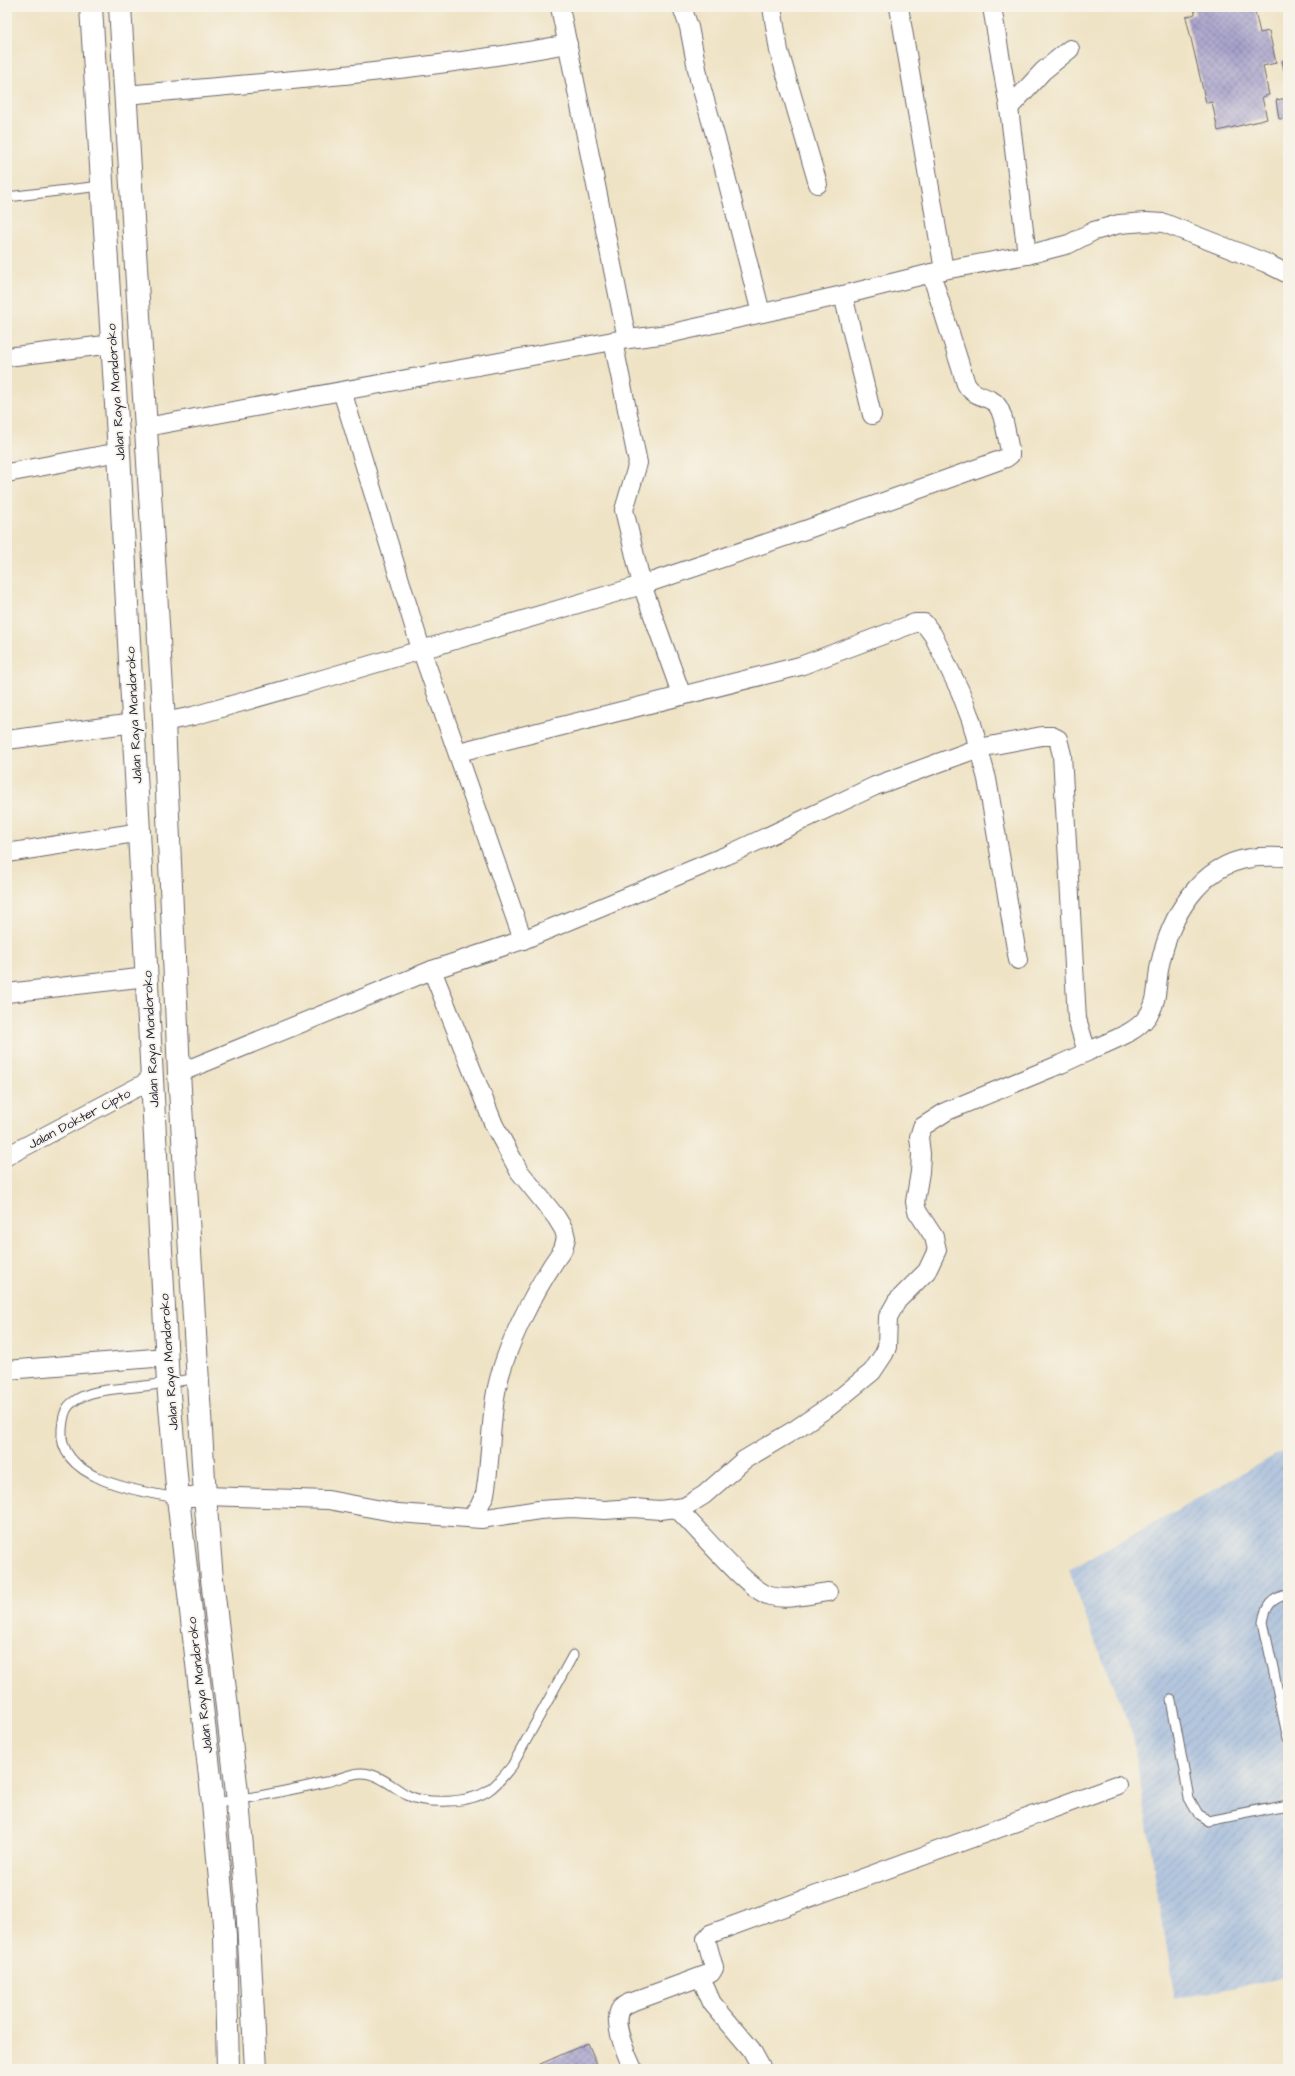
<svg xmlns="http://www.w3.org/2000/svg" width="1295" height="2076" font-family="'Architects Daughter',sans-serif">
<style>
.industrial{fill:url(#industrial-furrows)}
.building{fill:url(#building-cross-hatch)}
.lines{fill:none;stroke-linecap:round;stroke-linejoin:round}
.service-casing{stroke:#6a666b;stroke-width:11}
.minor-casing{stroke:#6a666b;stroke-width:20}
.trunk-casing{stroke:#6a666b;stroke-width:24}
.service{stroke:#fff;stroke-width:9}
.minor{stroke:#fff;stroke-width:18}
.trunk{stroke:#fff;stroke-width:22}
.labels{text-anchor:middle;stroke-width:3.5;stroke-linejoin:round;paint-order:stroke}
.street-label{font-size:13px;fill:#22223b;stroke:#f7f3e8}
</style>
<defs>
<pattern id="industrial-furrows" width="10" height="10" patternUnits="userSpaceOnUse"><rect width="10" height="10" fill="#b4c6dd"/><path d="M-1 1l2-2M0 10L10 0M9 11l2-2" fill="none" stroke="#9aaabf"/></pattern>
<pattern id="building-cross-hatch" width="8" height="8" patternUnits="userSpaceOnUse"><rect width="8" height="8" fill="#a6a0cb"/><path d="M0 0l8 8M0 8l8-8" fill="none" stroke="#8782a6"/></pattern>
</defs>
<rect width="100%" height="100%" fill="#f7f3e8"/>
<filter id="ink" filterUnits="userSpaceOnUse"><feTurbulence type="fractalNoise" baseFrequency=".025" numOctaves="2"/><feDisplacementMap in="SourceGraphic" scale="8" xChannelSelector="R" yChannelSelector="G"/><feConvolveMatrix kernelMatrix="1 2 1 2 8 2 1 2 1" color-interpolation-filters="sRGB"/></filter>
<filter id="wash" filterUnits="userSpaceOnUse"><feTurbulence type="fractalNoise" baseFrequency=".012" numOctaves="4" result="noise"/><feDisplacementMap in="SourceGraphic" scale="16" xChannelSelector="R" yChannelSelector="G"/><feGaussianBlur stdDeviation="0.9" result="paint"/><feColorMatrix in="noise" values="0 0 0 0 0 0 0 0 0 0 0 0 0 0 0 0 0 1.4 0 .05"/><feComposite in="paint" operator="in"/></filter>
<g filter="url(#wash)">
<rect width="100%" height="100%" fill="#efe3c5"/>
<!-- industrial -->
<polygon class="industrial" points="1288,1448 1288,1977 1175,1999 1132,1731 1096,1644 1069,1570"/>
<g id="blocks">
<!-- building -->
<g class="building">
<polygon points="1194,7 1254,7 1260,33 1269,31 1276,63 1263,66 1269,95 1262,97 1267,119 1218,131 1212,102 1206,103 1186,17 1195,14"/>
<polygon points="1288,60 1288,84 1287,84 1282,61"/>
<polygon points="1288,98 1288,118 1279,119 1276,100"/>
<polygon points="588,2043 599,2069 529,2069"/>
</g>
</g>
</g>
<g filter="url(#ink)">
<use href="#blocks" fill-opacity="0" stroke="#6a666b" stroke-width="1"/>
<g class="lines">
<!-- service casing -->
<g class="service-casing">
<g id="service">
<polyline points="7,197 101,186"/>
<path d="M178 1498C141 1492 57 1480 62 1429 63 1419 64 1408 73 1402 91 1388 122 1389 144 1386 162 1384 180 1381 198 1378"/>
<path d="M1288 1594C1271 1599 1266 1605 1263 1622L1288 1739"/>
<polyline points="1171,1700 1189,1798 1198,1814 1209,1821 1288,1805"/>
<path d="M213 1803C251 1799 289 1790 326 1782 337 1780 350 1773 361 1773 378 1773 393 1787 407 1795 427 1805 471 1803 489 1790 498 1784 505 1774 512 1766L573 1655"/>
</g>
</g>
<!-- minor casing -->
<g class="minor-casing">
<g id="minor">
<polyline points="560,7 627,339"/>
<polyline points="682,7 689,27 699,79 719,149 761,313"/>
<polyline points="772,7 779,51 818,184"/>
<polyline points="899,7 944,270"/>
<polyline points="992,7 1009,108 1027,255 1069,244 1094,231 1119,224 1146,222 1164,223 1266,263 1288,274"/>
<path d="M125 95C273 82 421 71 568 44"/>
<polyline points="1009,108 1043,71 1070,49"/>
<polyline points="843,295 872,415"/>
<polyline points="613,341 638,463 624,510 626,518 642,585 682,696"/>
<polyline points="7,357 113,344"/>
<polyline points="342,391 421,649 523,940"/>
<polyline points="146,427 613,341 668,334 843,295 944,270 1027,255"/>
<polyline points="7,473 119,452"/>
<path d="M164 722 193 716 326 678 642 585 808 529 1006 458 1010 455V451C1007 439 1004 409 994 402 983 395 973 396 966 384L931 273"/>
<polyline points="7,740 134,723"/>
<polyline points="459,752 800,666 915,623 924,623 933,635 960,691 971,720 987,779 1018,960"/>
<polyline points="7,853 141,832"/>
<path d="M432 970 494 1125 519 1171 556 1217 564 1230 566 1238 563 1249C536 1287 505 1346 496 1392 490 1425 491 1460 485 1494L479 1507 470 1518"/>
<polyline points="7,993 147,977"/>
<path d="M179 1073 432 970 523 940 730 854 875 786 979 748 1042 736H1052L1058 739 1062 755 1077 1019 1087 1052C1106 1042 1134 1035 1147 1017 1159 1002 1156 982 1160 964 1170 918 1199 865 1251 858 1263 856 1276 857 1288 857"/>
<polyline points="7,1156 151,1080"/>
<polyline points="7,1370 166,1357"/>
<polyline points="178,1498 205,1496 328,1500 398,1513 481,1519 539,1510 571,1508 605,1510 633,1508 660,1510 684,1507 691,1503 704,1495 744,1460 796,1429 830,1406 872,1372 884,1354 887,1347 888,1317 897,1301 927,1271 937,1250 934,1237 917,1211 915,1202 920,1172 921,1154 919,1137 922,1127 947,1111 1061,1064 1087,1052"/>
<path d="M676 1508C697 1527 746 1589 770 1596 788 1601 810 1594 828 1592"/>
<polyline points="701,1978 712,2003 751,2049 762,2069"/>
<path d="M633 2069C627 2056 611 2021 621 2008 623 2006 627 2005 629 2003L711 1973 714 1968 706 1939 710 1934 1117 1785"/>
</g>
</g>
<!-- trunk casing -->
<g class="trunk-casing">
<g id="trunk">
<polyline points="91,7 119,452 168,1383 178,1498 213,1803 225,1935 228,2069"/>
<polyline points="120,7 164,722 179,1073 205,1496 212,1579 238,1801 247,1904 256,2069"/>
</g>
</g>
<!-- service -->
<use href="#service" class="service"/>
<!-- minor -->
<use href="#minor" class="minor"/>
<!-- trunk -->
<use href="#trunk" class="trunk"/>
</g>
</g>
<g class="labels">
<!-- street labels -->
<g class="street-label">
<text transform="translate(115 392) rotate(-94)" y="5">Jalan Raya Mondoroko</text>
<text transform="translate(133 715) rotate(-93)" y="5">Jalan Raya Mondoroko</text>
<text transform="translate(150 1039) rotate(-93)" y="5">Jalan Raya Mondoroko</text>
<text transform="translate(79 1118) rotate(-28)" y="5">Jalan Dokter Cipto</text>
<text transform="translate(168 1362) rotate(-94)" y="5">Jalan Raya Mondoroko</text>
<text transform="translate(199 1685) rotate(-97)" y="5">Jalan Raya Mondoroko</text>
</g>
</g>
<!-- margin -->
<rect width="1295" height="2076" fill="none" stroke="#f7f3e8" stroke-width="24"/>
</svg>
